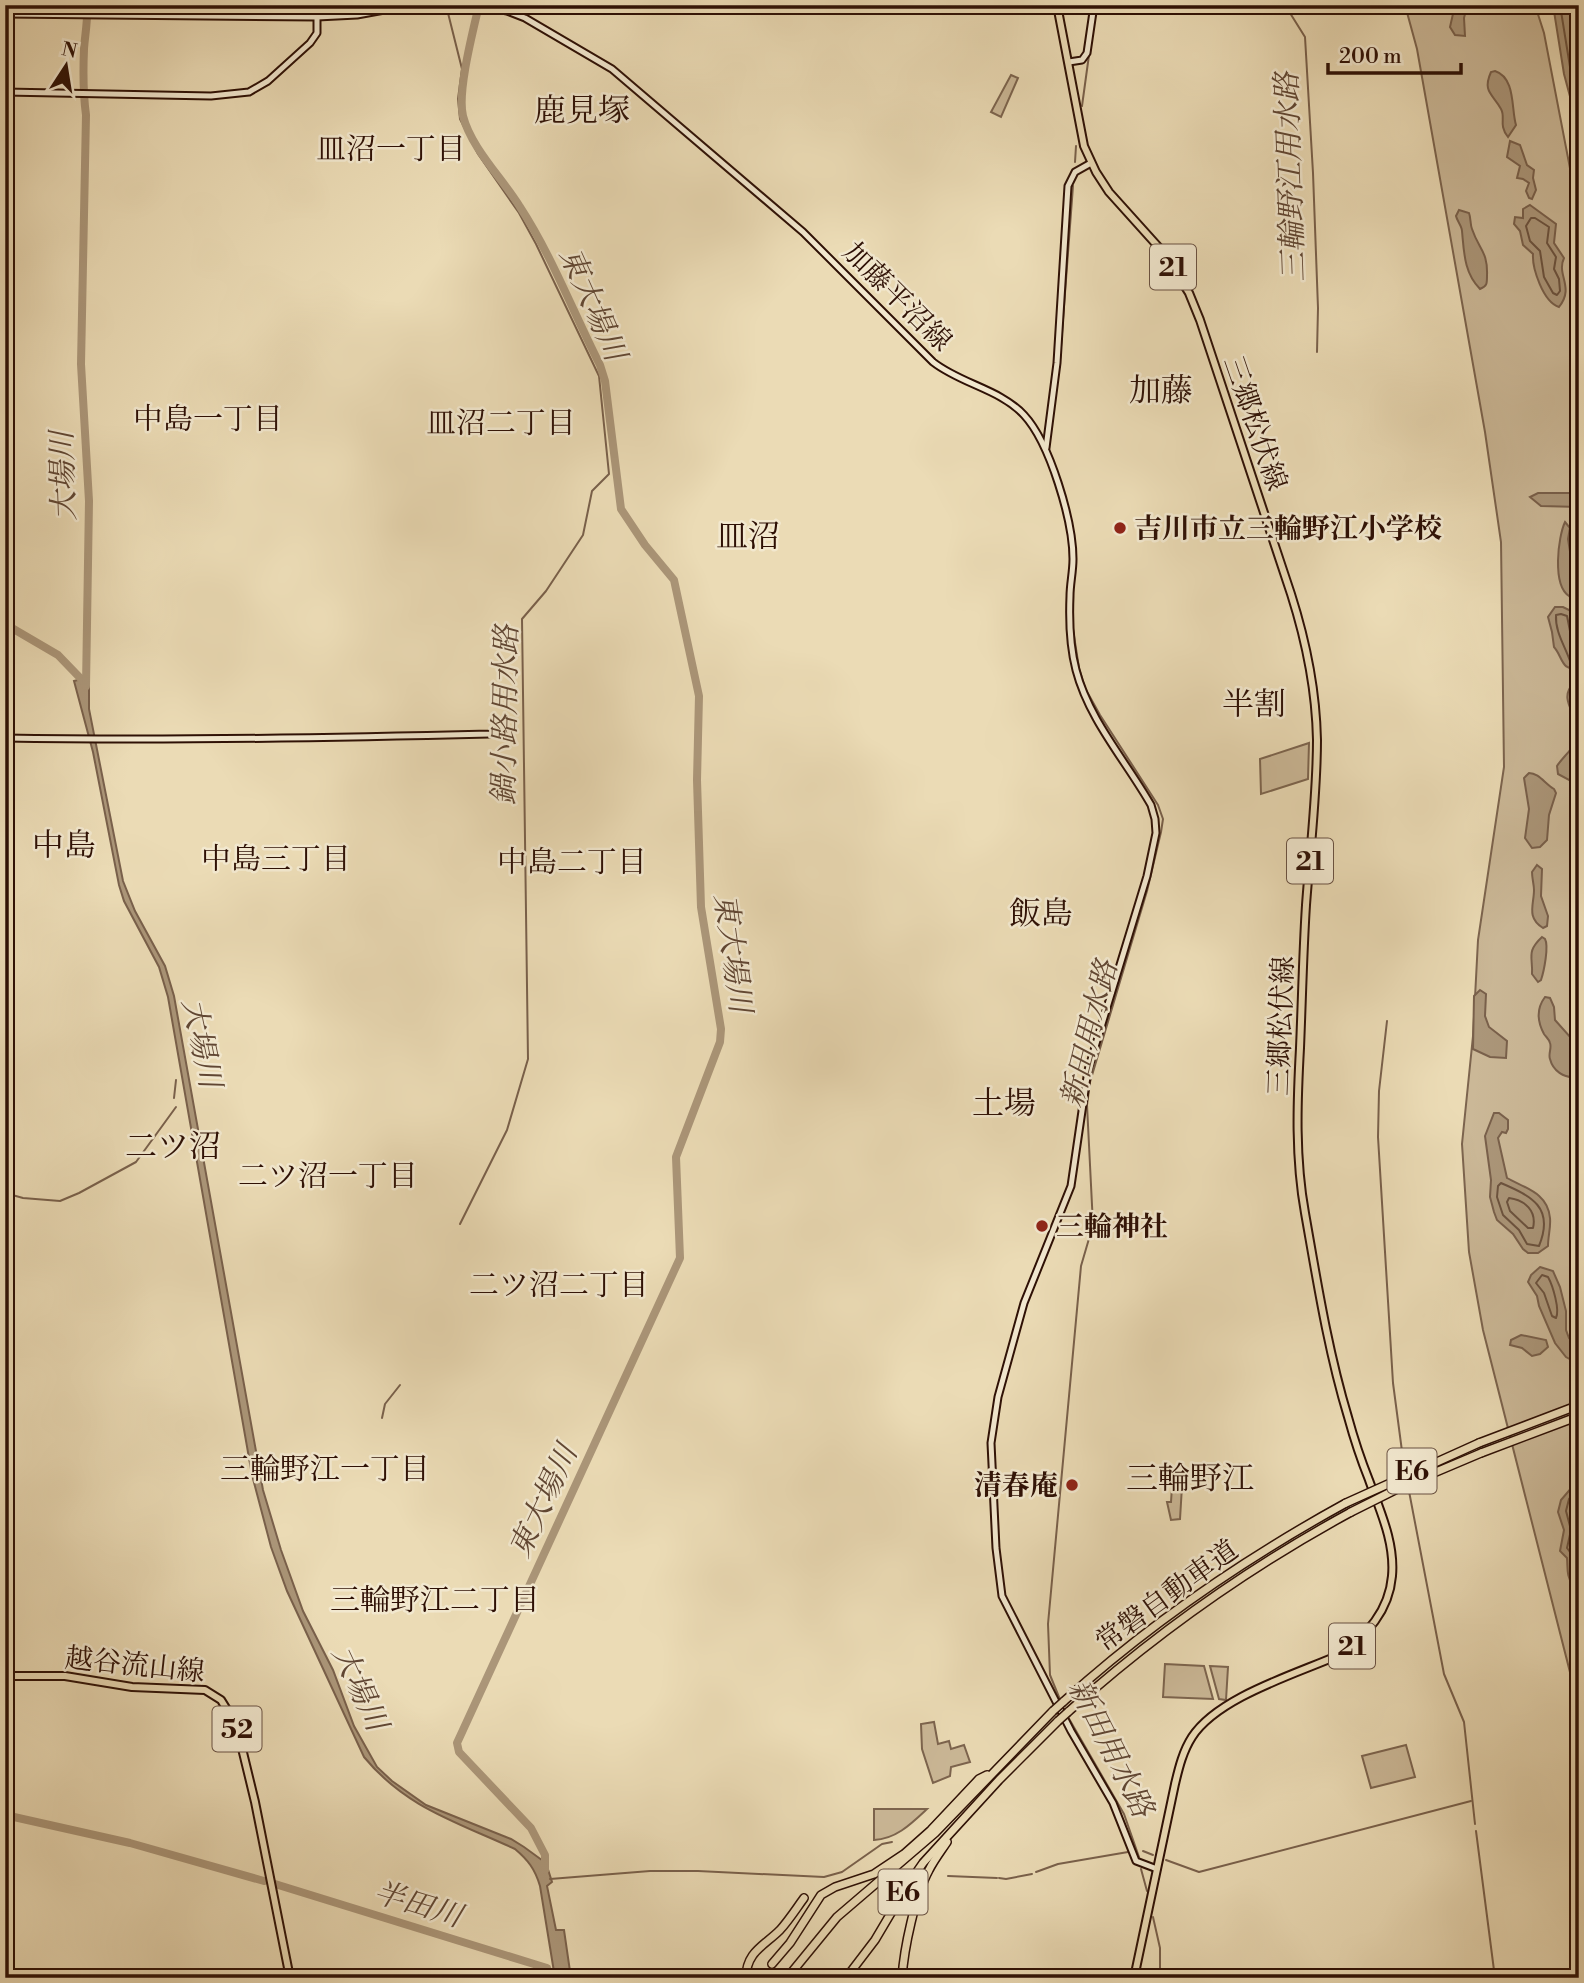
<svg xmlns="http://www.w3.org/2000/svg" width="1584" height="1983" font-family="'Libre Bodoni','Noto Serif JP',serif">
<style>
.green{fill:#cbb897;stroke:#7c644e;stroke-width:2}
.water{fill:#ab9679;stroke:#79604b;stroke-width:2}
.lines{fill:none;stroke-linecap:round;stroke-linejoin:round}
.shore{stroke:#6c533f;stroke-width:2}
.stream{stroke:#79604b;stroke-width:2}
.river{stroke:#ab9679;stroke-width:8}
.secondary-casing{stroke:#2e1005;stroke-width:9}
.primary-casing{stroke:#2e1005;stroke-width:10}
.highway-casing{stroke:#2e1005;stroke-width:10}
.secondary{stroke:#f2e8cf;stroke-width:5}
.primary{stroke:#ebdbb5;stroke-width:6}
.highway{stroke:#ebdbb5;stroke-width:7}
.highway-bridge-casing{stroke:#2e1005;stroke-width:10;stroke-linecap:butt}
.highway-bridge{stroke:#ebdbb5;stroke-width:7}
.poi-dot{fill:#8f2418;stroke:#f2e8cf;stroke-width:2.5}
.labels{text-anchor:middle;stroke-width:5;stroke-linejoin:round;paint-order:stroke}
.shield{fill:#f2e8cf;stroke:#695142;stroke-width:2}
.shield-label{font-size:26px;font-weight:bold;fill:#2e1005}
.street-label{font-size:28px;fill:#2e1005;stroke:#f2e8cf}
.poi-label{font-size:28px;font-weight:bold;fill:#2e1005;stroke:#f2e8cf;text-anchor:start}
.neighbourhood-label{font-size:30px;fill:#2e1005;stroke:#f2e8cf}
.water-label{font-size:30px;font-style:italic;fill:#604633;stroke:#f2e8cf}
.quarter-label{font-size:32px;fill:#2e1005;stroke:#f2e8cf}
</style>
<rect width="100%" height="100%" fill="#ebdbb5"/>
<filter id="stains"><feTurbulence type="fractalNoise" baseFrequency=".00286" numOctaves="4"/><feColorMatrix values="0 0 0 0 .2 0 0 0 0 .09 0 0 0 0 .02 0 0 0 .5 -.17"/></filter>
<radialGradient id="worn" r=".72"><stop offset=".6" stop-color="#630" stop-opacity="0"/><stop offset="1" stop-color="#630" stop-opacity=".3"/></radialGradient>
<!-- green -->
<g class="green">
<polygon points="1405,5 1535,5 1544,33 1579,215 1579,1681 1572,1680 1483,1330 1469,1252 1462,1144 1473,1036 1478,940 1504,767 1501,542 1485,432 1417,49"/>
<polygon points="1011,75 1018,78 1001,117 991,112"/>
<polygon points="1309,743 1308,779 1261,794 1260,759"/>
<polygon points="1172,1486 1182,1486 1180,1519 1171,1520 1167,1502 1171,1502"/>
<polygon points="1165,1664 1204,1666 1213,1699 1163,1697"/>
<polygon points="1210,1666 1228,1667 1226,1700 1219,1699"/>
<polygon points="934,1722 938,1744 949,1741 951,1749 964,1745 970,1762 951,1767 950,1776 933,1783 922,1749 921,1724"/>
<polygon points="1406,1745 1415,1777 1371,1788 1362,1756"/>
<path d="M874 1809H927C911 1824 896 1839 874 1840Z"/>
</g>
<!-- water -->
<g class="water">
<polygon points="1455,5 1467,6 1464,18 1465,36 1455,35 1450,27"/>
<polygon points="1553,5 1579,5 1579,130 1564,74"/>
<path d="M1495 71C1516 78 1511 109 1516 125L1508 137C1498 124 1506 118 1501 109 1493 94 1482 92 1491 72Z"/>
<polygon points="1510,141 1520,145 1527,165 1534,170 1533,178 1536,190 1532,199 1529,198 1526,191 1529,183 1523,179 1517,178 1520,166 1507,157"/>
<path d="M1530 205 1556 224 1554 243 1564 258C1556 275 1575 287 1559 307 1543 302 1532 268 1533 254L1523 245 1520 231 1514 224 1515 217 1523 218V209Z"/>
<path d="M1459 210 1469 213C1471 218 1470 224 1472 229 1479 250 1488 251 1487 276 1487 284 1487 286 1480 289 1464 273 1464 252 1462 231 1462 226 1457 221 1456 216Z"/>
<polygon points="1538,493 1579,493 1579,507 1541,506 1530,497"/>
<path d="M1565 522 1570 528 1568 539 1576 588V593L1569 596C1552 585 1558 537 1565 522Z"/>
<path d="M1555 607H1563L1575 613C1576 632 1579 649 1579 668 1561 672 1563 657 1554 647L1552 632 1548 617Z"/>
<path d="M89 677V709L123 881 135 911 165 966 174 996 263 1490 281 1550 303 1611 333 1670 354 1726 377 1767 392 1781 426 1805 511 1839 524 1847 546 1863 552 1882 547 1886 556 1930H564L571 1978H555L540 1886C535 1869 528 1860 515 1849 457 1822 406 1808 364 1757L287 1591 271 1547 252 1475 168 997 159 967 124 901 119 885 93 752 74 681Z"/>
<path d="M1574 683H1579V778L1569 780 1558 774 1557 766C1564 755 1578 746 1578 731 1578 714 1557 699 1574 683Z"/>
<path d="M1529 773C1539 773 1545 784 1554 789L1556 793 1549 815 1547 840 1540 847 1532 848 1525 838 1529 809 1524 778Z"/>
<path d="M1537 865 1542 869 1541 896 1548 916 1547 926 1543 928C1526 917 1534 905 1534 890 1534 884 1532 879 1532 872Z"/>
<path d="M1542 937 1545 939C1549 946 1544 971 1541 980L1538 982 1532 974C1533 957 1526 952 1542 937Z"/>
<polygon points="1480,990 1486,994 1485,1016 1489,1027 1507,1041 1506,1058 1490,1057 1473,1049 1474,996"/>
<path d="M1545 997 1550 998 1554 1007 1555 1020 1572 1039 1571 1050 1576 1071 1575 1077C1564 1078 1553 1071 1550 1059 1548 1054 1552 1048 1550 1043 1549 1039 1546 1037 1544 1034 1537 1021 1536 1009 1545 997Z"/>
<path d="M1494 1113H1499L1508 1120V1129L1506 1133 1502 1132 1498 1138 1507 1178C1525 1188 1548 1193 1550 1218 1551 1227 1548 1236 1548 1246L1538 1253H1528L1523 1249 1513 1234 1497 1220 1494 1212 1490 1197 1491 1180 1485 1136Z"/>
<polygon points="1540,1267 1553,1271 1560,1287 1566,1311 1566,1330 1569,1338 1579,1349 1578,1387 1574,1387 1575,1362 1566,1357 1555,1343 1539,1306 1537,1296 1528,1282 1531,1275"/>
<polygon points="1521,1335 1546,1340 1548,1347 1540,1354 1532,1356 1522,1348 1510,1345 1511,1340"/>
<path d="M1579 1479V1587L1573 1586C1566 1574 1568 1570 1567 1558L1560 1551 1564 1530 1558 1512 1561 1500Z"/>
</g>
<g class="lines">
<!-- shore -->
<g class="shore">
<polyline points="1560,5 1571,73 1579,102"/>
<polygon points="1531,218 1535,218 1549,227 1547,243 1556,257 1554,269 1559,279 1560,291 1557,295 1553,293 1544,277 1540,251 1530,241 1526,226"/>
<path d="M1579 635 1570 631 1567 616 1561 614 1556 615C1555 632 1565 646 1570 661L1579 662"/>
<path d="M1501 1183C1531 1196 1555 1207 1539 1246L1527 1244 1519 1230 1503 1215 1497 1197 1498 1186Z"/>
<path d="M1509 1198C1525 1200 1537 1211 1533 1228H1528L1510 1211 1507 1202Z"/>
<path d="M1542 1275 1548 1277C1553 1286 1560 1310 1556 1318L1552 1316 1544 1293 1536 1283Z"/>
<polyline points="1579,1488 1569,1499 1566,1511 1571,1530 1567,1548 1573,1556 1573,1569 1579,1580"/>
</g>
<!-- stream -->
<g class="stream">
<polyline points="446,5 462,69 458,99 460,119 478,154 519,213 536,244 599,376 609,474 592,491 583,535 546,591 522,619 528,1059 507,1130 460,1224"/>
<polyline points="1285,5 1305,37 1313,173 1318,308 1317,352"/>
<polyline points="1090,49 1097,5"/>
<polyline points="1082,106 1089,55"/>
<polyline points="1075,162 1076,146"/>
<polyline points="1060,360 1073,186"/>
<polyline points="1072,600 1075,550"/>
<polyline points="1387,1021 1379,1091 1378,1137 1393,1383 1405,1474"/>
<polyline points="174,1098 176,1080"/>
<polyline points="5,1193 23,1198 60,1201 79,1193 136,1162 176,1107"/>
<polyline points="382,1418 385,1404 400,1385"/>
<polyline points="1408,1486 1444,1674 1464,1722 1475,1824"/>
<polyline points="1061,1702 1050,1675 1048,1624 1081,1266 1093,1225 1087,1105 1090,1082 1147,891 1161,832 1163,819 1158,805 1100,715 1085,688 1079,668 1072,623"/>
<polyline points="1068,1717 1124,1814 1139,1857"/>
<polyline points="1476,1831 1495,1978"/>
<polyline points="1143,1851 1153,1855"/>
<polyline points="1166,1860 1199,1872 1471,1801"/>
<polyline points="1141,1869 1147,1891"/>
<polyline points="1036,1872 1058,1864 1128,1852"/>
<polyline points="948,1876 997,1878"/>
<polyline points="999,1878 1006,1879 1032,1874"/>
<polyline points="550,1879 650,1871 698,1871 824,1877 842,1872 882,1844 892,1842"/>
<polyline points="1153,1917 1160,1948 1160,1978"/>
</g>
<!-- river -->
<g class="river">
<path d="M479 5C473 31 457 92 463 116 471 148 503 179 520 207 552 256 573 312 600 365L605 381 621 509 645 545 674 580 699 696 697 780 701 907 721 1029 720 1042 676 1157 680 1258 457 1743 459 1752 531 1828 545 1855V1870"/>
<polyline points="5,624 58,655 85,683 85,687"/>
<path d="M86 686 89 501 81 364 86 115C83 93 83 72 84 49 85 34 88 21 87 5"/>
<polyline points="5,1815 130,1843 264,1881"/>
<polyline points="275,1884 547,1968"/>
</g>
<!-- secondary casing -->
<g class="secondary-casing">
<g id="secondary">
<path d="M474 5 507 11 525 18 612 69 803 232 933 362C961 384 1000 389 1024 415 1050 443 1073 521 1073 559 1073 572 1070 584 1070 596 1069 620 1070 647 1076 670 1089 720 1126 761 1151 805L1155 819 1156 833 1147 876 1088 1070 1071 1186 1024 1303 998 1397 991 1443 996 1548 1002 1596 1071 1731 1113 1803 1136 1861 1157 1869"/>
<polyline points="5,8 350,12"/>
<polyline points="5,14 317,17 357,15 412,5"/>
<polyline points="1069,62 1082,60 1087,53 1094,5"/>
<polyline points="5,92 211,96 249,92 268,81 310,43 317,33 317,15"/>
<polyline points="1046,448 1057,363 1068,186 1075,172 1091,163"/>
<path d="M5 738C167 741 329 738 490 734L497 732"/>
</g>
</g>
<!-- primary casing -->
<g class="primary-casing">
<g id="primary">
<path d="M1057 5 1084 146 1096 172 1109 192 1163 252 1189 293 1200 320 1291 594C1306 641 1316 690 1317 740 1317 795 1310 850 1306 905 1303 952 1302 1000 1300 1048 1297 1103 1295 1158 1305 1213 1317 1281 1328 1351 1348 1417 1354 1439 1361 1460 1369 1480 1380 1511 1395 1542 1392 1576 1389 1611 1367 1635 1339 1655 1296 1674 1218 1697 1192 1737 1183 1751 1179 1767 1175 1784L1134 1978"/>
<polyline points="5,1676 65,1676 132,1687 205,1690 221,1700 234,1721 239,1736 255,1802 290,1978"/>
</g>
</g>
<!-- highway casing -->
<g class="highway-casing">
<g id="highway">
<polyline points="1479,1443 1579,1405"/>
<polyline points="1481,1453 1579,1416"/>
<path d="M1063 1702C1149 1624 1244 1559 1346 1503"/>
<path d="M1068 1712C1155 1634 1248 1568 1351 1512"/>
<polyline points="772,1964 790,1943 821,1895 835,1887 874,1874 904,1854 931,1830 979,1779 987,1775"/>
<path d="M746 1978C746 1952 764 1946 780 1930 789 1920 796 1909 804 1898"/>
<polyline points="787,1978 837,1917 935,1833 1053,1711"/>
<polyline points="846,1978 875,1940 907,1886 923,1863 999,1780 1058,1721"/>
<path d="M902 1978C904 1948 915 1896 929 1870 934 1860 941 1851 947 1842"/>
</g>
</g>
<!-- secondary -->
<use href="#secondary" class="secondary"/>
<!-- primary -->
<use href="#primary" class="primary"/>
<!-- highway -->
<use href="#highway" class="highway"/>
<!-- highway-bridge casing -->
<g class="highway-bridge-casing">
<g id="highway-bridge">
<polyline points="1346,1503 1479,1443"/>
<polyline points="1351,1512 1403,1486 1481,1453"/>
<polyline points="1053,1711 1063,1702"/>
<polyline points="1058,1721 1068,1712"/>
</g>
</g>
<!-- highway-bridge -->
<use href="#highway-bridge" class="highway-bridge"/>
</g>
<!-- markers -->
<g class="poi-dot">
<circle cx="1120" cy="528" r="7"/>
<circle cx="1042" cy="1226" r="7"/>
<circle cx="1072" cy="1485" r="7"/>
</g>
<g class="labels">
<!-- shield labels -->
<g class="shield">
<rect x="1150" y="244.5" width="46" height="45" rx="5"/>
<rect x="1287" y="838.5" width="46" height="45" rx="5"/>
<rect x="1387.5" y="1448.5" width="49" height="45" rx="5"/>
<rect x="1329" y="1623.5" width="46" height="45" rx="5"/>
<rect x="212.5" y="1706.5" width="49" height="45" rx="5"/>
<rect x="878.5" y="1869.5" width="49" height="45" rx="5"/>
</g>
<g class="shield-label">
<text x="1173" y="276">21</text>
<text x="1310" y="870">21</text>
<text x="1412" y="1480">E6</text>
<text x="1352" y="1655">21</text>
<text x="237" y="1738">52</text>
<text x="903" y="1901">E6</text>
</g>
<!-- street labels -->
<g class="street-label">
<text transform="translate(898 296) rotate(45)" y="10">加藤平沼線</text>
<text transform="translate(1256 423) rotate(71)" y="10">三郷松伏線</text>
<text transform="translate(1280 1026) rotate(-88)" y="10">三郷松伏線</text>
<text transform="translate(1166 1595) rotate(-36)" y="10">常磐自動車道</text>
<text transform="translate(135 1664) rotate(6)" y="10">越谷流山線</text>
</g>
<!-- poi labels -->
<g class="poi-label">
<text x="1134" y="538">吉川市立三輪野江小学校</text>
<text x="1056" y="1236">三輪神社</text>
<text x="1058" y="1495" text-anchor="end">清春庵</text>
</g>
<!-- neighbourhood labels -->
<g class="neighbourhood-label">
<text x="391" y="159">皿沼一丁目</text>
<text x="208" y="429">中島一丁目</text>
<text x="501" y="433">皿沼二丁目</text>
<text x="276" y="869">中島三丁目</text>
<text x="572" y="872">中島二丁目</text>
<text x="328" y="1186">二ツ沼一丁目</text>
<text x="559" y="1295">二ツ沼二丁目</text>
<text x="325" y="1479">三輪野江一丁目</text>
<text x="435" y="1610">三輪野江二丁目</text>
</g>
<!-- water labels -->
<g class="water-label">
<text transform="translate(1290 177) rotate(-92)" y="10">三輪野江用水路</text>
<text transform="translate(593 304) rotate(66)" y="10">東大場川</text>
<text transform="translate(63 476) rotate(-92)" y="10">大場川</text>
<text transform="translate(505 715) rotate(-89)" y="10">鍋小路用水路</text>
<text transform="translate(733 953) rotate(82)" y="10">東大場川</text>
<text transform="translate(1089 1034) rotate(-76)" y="10">新田用水路</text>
<text transform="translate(202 1043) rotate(78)" y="10">大場川</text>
<text transform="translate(543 1501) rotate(-65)" y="10">東大場川</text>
<text transform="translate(360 1688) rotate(65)" y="10">大場川</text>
<text transform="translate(1111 1748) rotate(63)" y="10">新田用水路</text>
<text transform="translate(418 1904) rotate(17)" y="10">半田川</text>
</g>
<!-- quarter labels -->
<g class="quarter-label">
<text x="582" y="121">鹿見塚</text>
<text x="1161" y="401">加藤</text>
<text x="748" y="547">皿沼</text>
<text x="1254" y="715">半割</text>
<text x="64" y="856">中島</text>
<text x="1041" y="924">飯島</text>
<text x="1004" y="1114">土場</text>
<text x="173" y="1157">二ツ沼</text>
<text x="1190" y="1489">三輪野江</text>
</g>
</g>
<!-- margin -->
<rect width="1584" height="1983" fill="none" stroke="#ebdbb5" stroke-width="28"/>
<rect x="7" y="7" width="1570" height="1969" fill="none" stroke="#2e1005" stroke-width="3.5"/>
<rect x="14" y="14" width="1556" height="1955" fill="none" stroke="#2e1005" stroke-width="2"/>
<!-- north arrow -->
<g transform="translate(66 66) rotate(12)" stroke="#f2e8cf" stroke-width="5" paint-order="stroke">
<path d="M0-5L12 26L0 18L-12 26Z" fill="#2e1005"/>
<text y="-10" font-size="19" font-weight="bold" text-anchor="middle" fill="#2e1005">N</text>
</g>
<!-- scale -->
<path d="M1328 63v10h133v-10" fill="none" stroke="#2e1005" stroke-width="3.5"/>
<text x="1339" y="63" font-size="21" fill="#2e1005" stroke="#f2e8cf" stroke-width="5" paint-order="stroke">200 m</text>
<rect width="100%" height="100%" filter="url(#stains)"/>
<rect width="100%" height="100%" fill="url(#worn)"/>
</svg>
